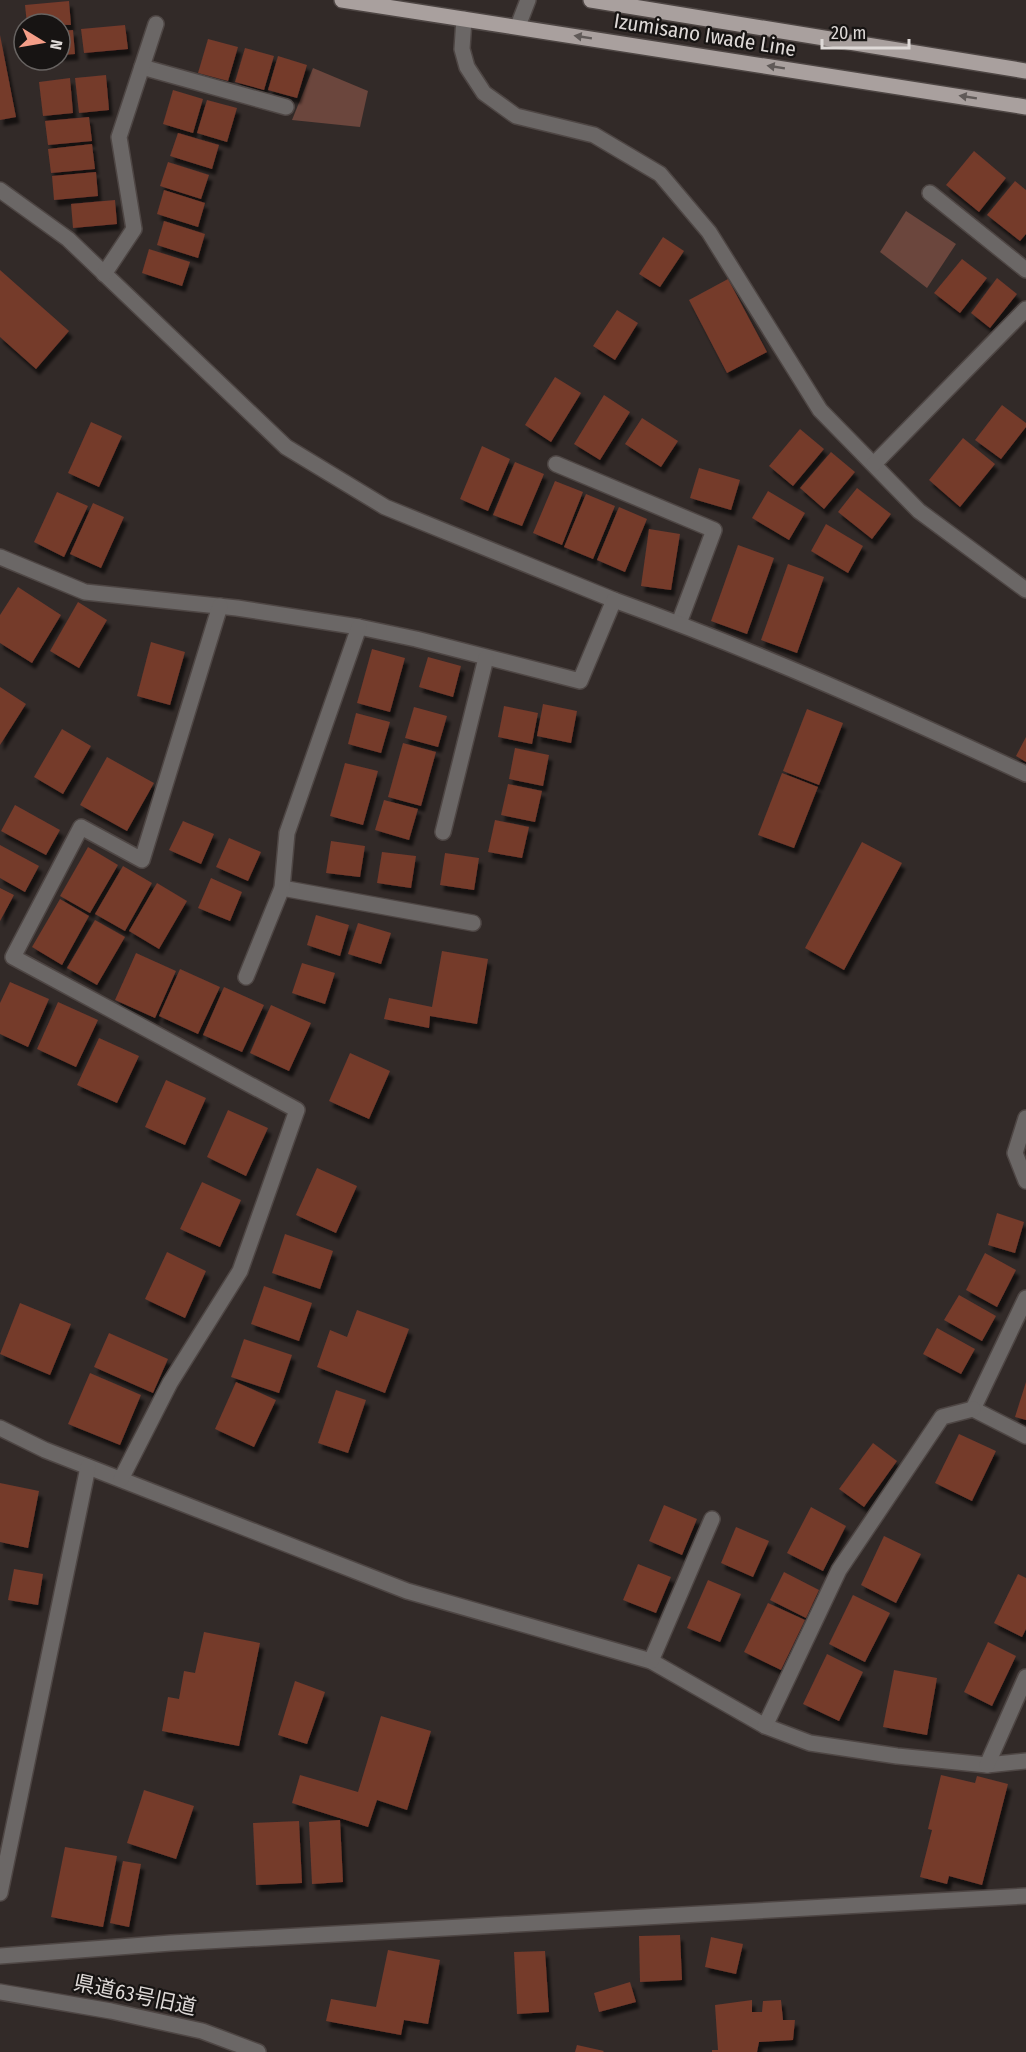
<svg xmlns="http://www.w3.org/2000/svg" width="1026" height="2052" font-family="'Fira Sans Condensed','Noto Sans JP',sans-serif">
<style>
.green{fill:#6b463d}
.building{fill:#743a2c;filter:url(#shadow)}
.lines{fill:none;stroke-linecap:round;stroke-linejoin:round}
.minor-casing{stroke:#4e4644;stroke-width:18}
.major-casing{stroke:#4e4644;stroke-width:18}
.minor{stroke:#6b6766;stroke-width:15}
.major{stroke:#a9a09e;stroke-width:15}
.oneway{fill:#605a58}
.labels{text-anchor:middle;stroke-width:4.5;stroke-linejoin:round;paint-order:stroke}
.street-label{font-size:21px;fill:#ded9d7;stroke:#171413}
</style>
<defs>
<filter id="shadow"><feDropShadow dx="3.5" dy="6" stdDeviation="1.5" flood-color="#0009"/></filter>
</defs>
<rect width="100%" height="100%" fill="#322a28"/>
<!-- green -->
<g class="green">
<polygon points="313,68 368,91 360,127 292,120"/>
<polygon points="906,211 956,244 927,288 880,252"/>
</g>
<!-- building -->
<g class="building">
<polygon points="69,1 71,25 27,24 25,5"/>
<polygon points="125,25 128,49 84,53 81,29"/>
<polygon points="73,30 75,54 60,55 60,31"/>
<polygon points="0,35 16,117 0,120"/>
<polygon points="208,39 238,47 228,81 198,73"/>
<polygon points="245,48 274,56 264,90 235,82"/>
<polygon points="278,56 307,65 297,98 268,90"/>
<polygon points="106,75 109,110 79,113 75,78"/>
<polygon points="70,78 73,113 43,116 39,82"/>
<polygon points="173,90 203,99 193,133 163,124"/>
<polygon points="207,100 237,108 227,142 197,133"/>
<polygon points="89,117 92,141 48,145 45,121"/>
<polygon points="178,133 219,145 212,169 170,156"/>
<polygon points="92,144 95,169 51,173 48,149"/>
<polygon points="974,151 1006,178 979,212 946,185"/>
<polygon points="168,162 209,175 201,199 160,186"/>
<polygon points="96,172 98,196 54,200 52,176"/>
<polygon points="1015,181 1026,190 1026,234 1020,241 987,215"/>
<polygon points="164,190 205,203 198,227 157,214"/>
<polygon points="115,200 117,224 73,228 71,204"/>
<polygon points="164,221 205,234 198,258 157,245"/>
<polygon points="663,237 684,251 660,287 639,274"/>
<polygon points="149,249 190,262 182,286 142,273"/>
<polygon points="962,259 987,278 960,313 934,293"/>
<polygon points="0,270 69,331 36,369 0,337"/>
<polygon points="997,278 1017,294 990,328 971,313"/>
<polygon points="728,279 767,352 727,373 689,300"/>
<polygon points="617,310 638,323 615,360 593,346"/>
<polygon points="555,377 581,393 551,442 525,425"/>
<polygon points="604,395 630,412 600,460 574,444"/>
<polygon points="1002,405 1026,423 1026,427 1001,459 975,440"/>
<polygon points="642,418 678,441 661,467 625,444"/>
<polygon points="91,422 122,436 99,487 68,473"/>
<polygon points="800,429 824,449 793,486 769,466"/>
<polygon points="963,438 995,464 960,507 929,480"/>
<polygon points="482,446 510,459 488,511 460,499"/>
<polygon points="831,452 855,472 824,509 800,488"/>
<polygon points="515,462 544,474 522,526 493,515"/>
<polygon points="699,468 740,480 731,510 690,498"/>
<polygon points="555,481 583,492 562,545 533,533"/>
<polygon points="857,488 891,514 872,539 838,512"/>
<polygon points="768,491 805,513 789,540 752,518"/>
<polygon points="57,492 88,506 64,557 34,542"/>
<polygon points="586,494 615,506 593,559 564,547"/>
<polygon points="93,503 124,517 101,568 70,554"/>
<polygon points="619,507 647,519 625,572 597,560"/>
<polygon points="826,524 863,546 848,573 811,551"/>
<polygon points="649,529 680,534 671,590 641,586"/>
<polygon points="738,545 774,558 747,634 711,621"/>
<polygon points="788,564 824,577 797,653 761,640"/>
<polygon points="18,587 61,615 32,663 0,643 0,615"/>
<polygon points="78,602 107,620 79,668 50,651"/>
<polygon points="151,642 185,652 170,705 137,696"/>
<polygon points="372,649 405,658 390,712 357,703"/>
<polygon points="428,657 461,666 453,697 419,687"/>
<polygon points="0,687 26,704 0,745"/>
<polygon points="543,704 577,711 571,743 537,736"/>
<polygon points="504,706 538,713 532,744 498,737"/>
<polygon points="414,707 447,716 438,747 405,738"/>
<polygon points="807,709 843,723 819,785 783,771"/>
<polygon points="356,713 390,722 381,753 348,744"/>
<polygon points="62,729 91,746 63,794 34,777"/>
<polygon points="1026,737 1026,762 1016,756"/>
<polygon points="403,743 436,752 421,806 388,797"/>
<polygon points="515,748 549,755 543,786 509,779"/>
<polygon points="107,757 154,783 127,831 80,805"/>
<polygon points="345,763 378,771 363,825 330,816"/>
<polygon points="782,773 818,787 794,848 758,835"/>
<polygon points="508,784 542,791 535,822 501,815"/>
<polygon points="384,800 418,809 409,840 375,830"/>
<polygon points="15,805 60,830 46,855 1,831"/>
<polygon points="495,820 529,827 522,858 488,852"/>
<polygon points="183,821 214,834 201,864 169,850"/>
<polygon points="229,838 261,852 248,881 216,867"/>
<polygon points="331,841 365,846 360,877 326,873"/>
<polygon points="862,842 902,863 844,970 805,948"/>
<polygon points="0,845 39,866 25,892 0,878"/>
<polygon points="88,847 118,865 90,913 60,896"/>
<polygon points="382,852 416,856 411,888 377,883"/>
<polygon points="445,853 479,858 474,890 440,885"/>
<polygon points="123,866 152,883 125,931 95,914"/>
<polygon points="211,878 242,892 230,921 198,908"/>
<polygon points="157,883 187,901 159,949 129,931"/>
<polygon points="0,888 14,895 0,921"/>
<polygon points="60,899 89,916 62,965 32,947"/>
<polygon points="316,915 349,925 340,956 307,945"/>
<polygon points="95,920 125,937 97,985 67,968"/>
<polygon points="358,923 391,933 381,964 348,954"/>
<polygon points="442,951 488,959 477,1024 430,1016 429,1028 384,1019 389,998 432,1007"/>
<polygon points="136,953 176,971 155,1018 115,1000"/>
<polygon points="302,963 335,973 325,1004 292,993"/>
<polygon points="180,969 220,987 198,1034 159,1016"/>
<polygon points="10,982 49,999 28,1047 0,1034 0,1003"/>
<polygon points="224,987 264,1005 242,1052 203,1035"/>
<polygon points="58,1002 98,1020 76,1067 37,1049"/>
<polygon points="271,1005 311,1023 289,1071 250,1053"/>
<polygon points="99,1038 139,1056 117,1103 77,1085"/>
<polygon points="350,1053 390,1071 369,1119 329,1101"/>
<polygon points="166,1080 206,1098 185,1145 145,1127"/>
<polygon points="228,1110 268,1128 246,1176 207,1157"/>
<polygon points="317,1168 357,1186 336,1233 296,1215"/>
<polygon points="202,1182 241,1200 220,1247 180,1229"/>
<polygon points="997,1213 1024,1222 1015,1253 988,1245"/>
<polygon points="285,1234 333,1251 320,1289 272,1273"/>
<polygon points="167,1252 206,1271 185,1318 145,1299"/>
<polygon points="985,1253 1016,1270 997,1307 966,1290"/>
<polygon points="264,1286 312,1303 299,1341 251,1324"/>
<polygon points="959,1295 996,1316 982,1341 944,1320"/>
<polygon points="20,1303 71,1324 50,1375 0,1354"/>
<polygon points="357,1310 409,1329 385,1393 317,1367 330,1330 347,1337"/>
<polygon points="937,1328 975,1349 961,1374 923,1354"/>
<polygon points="109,1333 168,1359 153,1393 94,1367"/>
<polygon points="244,1339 292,1355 279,1393 231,1377"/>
<polygon points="90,1373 141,1395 120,1445 68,1424"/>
<polygon points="236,1382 276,1400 254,1447 215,1429"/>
<polygon points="1026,1382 1026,1420 1015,1417"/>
<polygon points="336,1390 366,1400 348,1453 318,1443"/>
<polygon points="959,1434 996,1451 972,1501 935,1483"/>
<polygon points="873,1443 897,1461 864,1507 839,1489"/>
<polygon points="0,1483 39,1491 28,1548 0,1542"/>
<polygon points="664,1505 697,1519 682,1555 649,1541"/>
<polygon points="811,1507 846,1526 823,1571 787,1553"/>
<polygon points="736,1527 769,1541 753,1577 721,1563"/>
<polygon points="884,1536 921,1554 896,1603 861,1585"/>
<polygon points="638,1564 671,1577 656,1613 623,1600"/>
<polygon points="14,1569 43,1574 38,1605 8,1600"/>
<polygon points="784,1572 819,1590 806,1618 770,1600"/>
<polygon points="1018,1574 1026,1578 1026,1629 1022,1637 994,1623"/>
<polygon points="708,1580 741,1594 720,1642 687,1628"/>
<polygon points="853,1595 890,1613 865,1662 829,1644"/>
<polygon points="768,1603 805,1620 781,1670 744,1652"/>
<polygon points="204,1632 260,1643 239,1746 162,1731 168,1697 179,1699 184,1671 195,1673"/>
<polygon points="988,1642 1016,1656 992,1706 964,1692"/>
<polygon points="827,1654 863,1672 839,1721 803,1704"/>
<polygon points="894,1670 937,1678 927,1735 883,1727"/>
<polygon points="295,1681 325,1692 307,1744 278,1735"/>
<polygon points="381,1716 431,1731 407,1810 377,1800 368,1827 292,1803 300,1775 358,1792"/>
<polygon points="941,1775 975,1783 977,1776 1008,1784 982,1885 949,1876 947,1884 920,1877 932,1830 928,1829"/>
<polygon points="144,1790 194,1806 176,1859 127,1843"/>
<polygon points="340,1820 343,1882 312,1884 309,1822"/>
<polygon points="299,1821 302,1883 256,1885 253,1823"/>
<polygon points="65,1847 117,1856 103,1927 51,1917"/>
<polygon points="123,1861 141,1864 129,1927 110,1923"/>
<polygon points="680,1935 682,1980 640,1982 639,1936"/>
<polygon points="711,1937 743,1944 736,1974 705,1967"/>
<polygon points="388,1950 440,1960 428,2024 404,2020 401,2035 326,2021 331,1999 376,2007"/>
<polygon points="545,1951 549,2012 517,2014 514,1952"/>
<polygon points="630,1982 636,2002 599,2012 594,1993"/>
<polygon points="752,2000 752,2012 762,2012 763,2001 781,2000 783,2020 795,2020 793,2040 759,2042 757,2052 712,2052 712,2050 718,2050 715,2005"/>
<polygon points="577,2045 604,2051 603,2052 575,2052"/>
</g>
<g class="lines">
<!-- minor casing -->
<g class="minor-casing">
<g id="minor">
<polyline points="464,19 462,49 467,67 484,93 516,116 594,135 660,174 709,232 820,410 919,511 1026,590"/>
<polyline points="518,26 528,0"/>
<polyline points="142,67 286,107"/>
<polyline points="0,190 68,239 286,447 385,507 614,600"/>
<polyline points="930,193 1026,270"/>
<polyline points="104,274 134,229 119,137 156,24"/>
<polyline points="556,464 714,530 679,623"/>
<polyline points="874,464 1026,309"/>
<path d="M0 557 85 592 237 608 359 627 416 639 580 681 614 600C754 650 891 711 1026 774"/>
<polyline points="443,832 486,658"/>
<polyline points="282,888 473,923"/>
<polyline points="246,977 282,888 287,833 359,627"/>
<polyline points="1026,1118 1015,1153 1026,1181"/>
<polyline points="1026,1298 973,1409 1026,1436"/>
<polyline points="0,1428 45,1450 407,1591 651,1661 765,1726 810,1743 897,1756 987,1765 1026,1761"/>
<polyline points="121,1479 170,1383 240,1271 297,1110 13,957 81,827 142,860 220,606"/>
<polyline points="651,1661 712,1519"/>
<polyline points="765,1726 839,1570 942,1417 973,1409"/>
<polyline points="987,1765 1026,1677"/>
<polyline points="0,1893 88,1467"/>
<polyline points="0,1956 171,1943 1026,1896"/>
<polyline points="0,1992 111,2011 202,2031 258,2052"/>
</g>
</g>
<!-- major casing -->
<g class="major-casing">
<g id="major">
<polyline points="342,0 1026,107"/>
<polyline points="591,0 1026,71"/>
</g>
</g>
<!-- minor -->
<use href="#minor" class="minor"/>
<!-- major -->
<use href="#major" class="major"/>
</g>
<!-- one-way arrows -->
<defs><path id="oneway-solid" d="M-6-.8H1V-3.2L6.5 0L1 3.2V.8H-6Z" transform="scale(1.5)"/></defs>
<g class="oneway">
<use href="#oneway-solid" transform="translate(583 37) rotate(-171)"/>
<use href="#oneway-solid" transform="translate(776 67) rotate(-171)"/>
<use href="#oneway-solid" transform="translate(968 97) rotate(-171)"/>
</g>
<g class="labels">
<!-- street labels -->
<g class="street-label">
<text transform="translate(705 35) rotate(9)" y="7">Izumisano Iwade Line</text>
<text transform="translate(135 1995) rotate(12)" y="7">県道63号旧道</text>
</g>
</g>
<!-- north arrow -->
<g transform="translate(42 42) rotate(101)"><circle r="28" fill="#171413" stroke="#676361" stroke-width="1.5"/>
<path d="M0-4.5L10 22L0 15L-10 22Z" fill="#f49e88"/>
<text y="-9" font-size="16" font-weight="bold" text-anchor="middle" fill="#ded9d7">N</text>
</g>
<!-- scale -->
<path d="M822 39v9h87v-9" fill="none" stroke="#ded9d7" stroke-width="3"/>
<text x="831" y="39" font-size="18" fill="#ded9d7" stroke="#171413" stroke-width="4.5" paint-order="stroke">20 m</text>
</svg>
